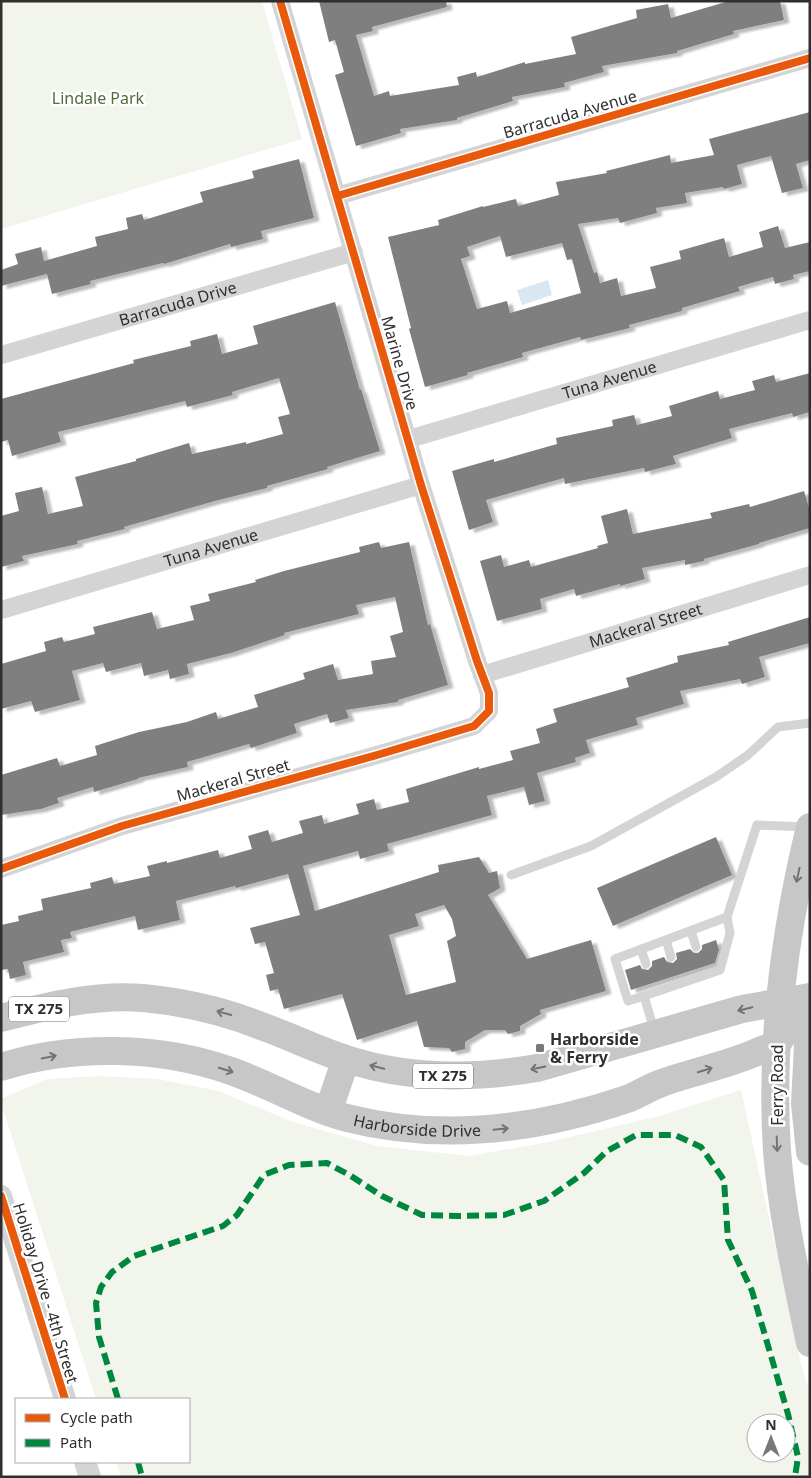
<svg xmlns="http://www.w3.org/2000/svg" width="811" height="1478" font-family="'Noto Sans',sans-serif">
<style>
.green{fill:#f1f5ec;fill-rule:evenodd}
.water{fill:#d9e7f2}
.building{fill:#7f7f7f;fill-rule:evenodd;filter:url(#shadow)}
.lines{fill:none;stroke-linecap:round;stroke-linejoin:round}
.service{stroke:#d4d4d4;stroke-width:9}
.minor{stroke:#d4d4d4;stroke-width:18}
.tertiary{stroke:#d4d4d4;stroke-width:22}
.primary{stroke:#c7c7c7;stroke-width:28}
.quiet{stroke:#00873e;stroke-width:6;stroke-dasharray:12 6;stroke-linecap:butt}
.cycleway-casing{stroke:#fff;stroke-width:11}
.cycleway{stroke:#e8590c;stroke-width:8}
.oneway{stroke:#737373}
.poi-dot{fill:#787878;stroke:#fff;stroke-width:2}
.labels{text-anchor:middle;stroke-width:5;stroke-linejoin:round;paint-order:stroke}
.shield{fill:#fff;stroke:#6d6d6d;stroke-width:1}
.shield-label{font-size:15px;font-weight:bold;fill:#2f2f2f}
.park-label{font-size:16px;fill:#516b3c;stroke:#fff}
.street-label{font-size:16px;fill:#2f2f2f;stroke:#fff}
.poi-label{font-size:16px;font-weight:bold;fill:#2f2f2f;stroke:#fff;text-anchor:start}
</style>
<defs>
<filter id="shadow"><feDropShadow dx="5.5" dy="3" stdDeviation="1" flood-color="#0004"/></filter>
</defs>
<rect width="100%" height="100%" fill="#fff"/>
<!-- green -->
<g class="green">
<polygon points="1,1 262,1 302,139 1,229"/>
<path d="M100 1076 157 1079 219 1091 290 1121 377 1146 469 1156 549 1142 659 1116 741 1090 800 1360 810 1394V1477H121L116 1462H189V1399H96L1 1103V1099L47 1079ZM756 1423H786V1453H756Z"/>
</g>
<!-- water -->
<polygon class="water" points="548,280 552,295 522,305 517,290"/>
<!-- building -->
<g class="building">
<polygon points="319,1 446,1 447,7 372,27 373,31 356,35 374,96 389,91 390,96 459,85 457,77 476,72 477,77 525,62 525,64 576,54 571,37 637,18 636,10 668,4 671,18 729,1 780,1 784,20 733,31 734,34 677,51 677,53 602,66 604,72 564,83 565,87 512,97 513,101 457,118 457,120 400,129 401,133 356,146 335,75 344,72 335,40 329,42"/>
<path d="M810 112V160L796 164 803 188 782 193 771 156 737 165 742 184 724 189 723 187 685 193 687 203 656 208 657 213 620 223 618 218 578 224 594 273 597 272 600 283 617 278 621 296 656 288 650 267 681 259 679 251 724 238 729 257 763 247 759 232 778 226 785 248 810 242V271L793 275 794 279 775 284 773 277 738 287 740 291 682 308V311L629 325 630 328 581 340 580 337 522 353 523 357 467 373 468 375 425 387 409 329 411 328 388 237 439 225 438 220 483 206V207L516 199 518 206 559 195 556 182 607 173 606 171 670 155 671 163 714 155 709 139ZM500 236 506 257 562 243 567 260 572 259 581 293 510 313 507 301 477 309 461 259 470 256 467 247Z"/>
<polygon points="299,159 314,218 261,231 263,239 231,247 230,244 164,264 163,263 90,281 91,284 52,294 47,274 1,286 1,270 18,264 15,254 41,247 44,261 97,246 95,237 128,229 126,218 142,214 144,220 203,202 200,192 254,178 252,171"/>
<polygon points="335,302 360,390 361,389 380,451 327,467 328,469 267,486 267,488 215,501 124,527 125,529 77,541 78,544 22,556 24,561 1,567 1,516 19,511 15,493 42,487 48,514 83,506 75,477 136,461 136,459 189,443 192,454 246,442 246,444 283,434 278,417 290,414 279,378 232,392 233,395 187,407 185,401 58,432 61,442 12,456 8,440 1,442 1,399 134,363 133,360 191,346 190,341 217,334 222,354 258,344 253,326"/>
<polygon points="810,373 810,412 793,417 792,413 729,429 732,438 673,456 676,464 645,472 644,468 565,484 564,478 486,500 493,522 469,530 452,471 494,459 494,462 557,444 556,438 613,426 612,420 634,415 637,425 672,416 669,406 718,391 720,399 755,390 752,381 774,375 776,382"/>
<polygon points="804,491 810,511 810,528 759,543 759,544 704,559 704,561 685,565 685,560 642,568 645,579 620,586 620,584 576,596 574,589 540,599 542,609 497,621 480,561 501,555 504,567 529,560 531,567 598,548 597,546 608,543 601,516 627,509 633,534 712,518 710,513 749,504 750,507"/>
<polygon points="379,542 381,548 409,542 428,625 430,624 448,685 398,700 398,702 346,710 349,718 330,723 327,714 294,724 297,733 251,748 249,744 187,762 188,767 138,778 138,779 94,792 93,787 57,798 59,803 41,809 1,815 1,775 57,758 60,766 97,755 95,746 139,732 187,722 216,712 218,719 258,707 254,695 305,679 303,673 333,664 338,680 373,674 371,661 396,657 390,636 403,632 395,597 356,605 359,614 284,633 285,635 231,653 187,664 189,674 170,679 168,670 144,676 141,663 106,672 103,663 72,671 80,700 35,712 31,701 1,709 1,664 46,651 44,642 62,637 64,642 95,634 93,627 152,612 157,629 194,620 190,606 210,601 208,594 256,582 255,580 284,571 360,552 359,547"/>
<path d="M810 617V643L759 657 765 677 742 684 740 679 680 691 684 704 636 718 638 725 586 740 590 753 575 758 576 762 537 773 545 801 529 805 524 787 487 796 492 815 387 844 389 851 360 859 358 851 303 866 315 911 439 872 438 865 479 857 489 873 497 871 500 888 488 895 527 959 591 940 606 991 540 1010 541 1014 520 1026V1031L508 1034 505 1030H485L465 1042V1049L452 1052 449 1048 424 1047 417 1021 357 1040 342 994 284 1009 278 989 270 991 266 975 274 973 265 942 255 944 250 928 300 915 288 874 236 888 235 886 176 901 180 920 138 930 135 916 70 932 72 938 61 940 64 952 23 962 26 975 10 979 8 969 1 970V925L19 921 18 916 43 910 41 899 91 888 90 883 112 877 114 884 150 876 147 866 167 861V863L218 850 220 858 252 849 248 836 268 830 272 842 303 833 299 821 322 815 324 824 359 814 356 804 374 799 377 810 409 802 406 789 479 767V769L513 760 510 751 540 743 536 729 557 722 553 709 629 687 626 678 678 662 677 656 729 645 728 642ZM444 905 452 919 456 936 447 941 456 982 406 995 389 935 419 926 415 914Z"/>
<polygon points="716,837 732,875 613,926 597,888"/>
<polygon points="716,940 719,950 715,963 631,990 625,970 640,965 642,969 648,970 652,966 652,961 664,957 667,962 673,963 677,959 676,953 690,949 694,953 698,953 702,949 702,945"/>
</g>
<g class="lines">
<!-- service -->
<g class="service">
<polyline points="511,875 591,846 716,777 748,755 778,727 810,723"/>
<polyline points="691,931 696,947"/>
<polyline points="666,940 671,957"/>
<polyline points="641,949 646,964"/>
<polyline points="644,996 720,970 730,933 727,917"/>
<polyline points="655,1033 644,996 628,1001 615,959 727,917 757,825 807,827"/>
</g>
<!-- minor -->
<g class="minor">
<polyline points="337,196 810,58"/>
<path id="s1" d="M1 355 354 252"/>
<path id="s2" d="M409 439 810 320"/>
<path id="s3" d="M1 610 421 485"/>
<path id="s4" d="M482 675 810 575"/>
<polyline points="1,869 122,826 377,755 474,726 489,711 489,693 477,661 421,485 280,1"/>
</g>
<!-- tertiary -->
<g class="tertiary">
<polyline points="1,1196 65,1399"/>
<polyline points="85,1462 90,1477"/>
</g>
<!-- primary -->
<g class="primary">
<path d="M810 827C784 934 770 1042 777 1151 782 1216 797 1280 810 1343"/>
<polyline points="810,1007 805,1104 810,1152"/>
<path d="M1 1018C47 1006 96 994 143 998 184 1002 224 1011 261 1026 290 1036 317 1050 346 1059 408 1079 474 1079 537 1068L742 1009 810 997"/>
<path id="s5" d="M1 1067C73 1044 160 1046 231 1071 271 1085 306 1107 347 1118 442 1142 536 1130 627 1099 638 1095 648 1088 659 1084 691 1072 725 1066 757 1052 763 1049 772 1047 777 1043 781 1039 784 1033 787 1029 794 1018 802 1008 810 997"/>
<polyline points="328,1112 346,1059"/>
</g>
<!-- quiet -->
<g class="quiet">
<polyline points="118,1399 99,1337 96,1303 101,1287 112,1272 134,1256 223,1226 237,1215 264,1175 289,1165 327,1163 351,1176 382,1196 422,1215 457,1216 504,1215 544,1201 584,1173 607,1151 636,1135 675,1135 701,1147 724,1180 728,1240 752,1291 788,1414 798,1457 795,1477"/>
<polyline points="138,1462 142,1477"/>
</g>
<!-- cycleway casing -->
<g class="cycleway-casing">
<g id="cycleway">
<polyline points="337,196 810,58"/>
<polyline points="1,869 122,826 377,755 474,726 489,711 489,693 477,661 421,485 280,1"/>
<polyline points="1,1196 65,1399"/>
</g>
</g>
<!-- cycleway -->
<use href="#cycleway" class="cycleway"/>
</g>
<!-- one-way arrows -->
<defs><path id="oneway-shaft" d="M-6 0H5M1.5-3L5.5 0L1.5 3" fill="none" stroke-width="1.6" stroke-linecap="round" stroke-linejoin="round" transform="scale(1.25)"/></defs>
<g class="oneway">
<use href="#oneway-shaft" transform="translate(798 875) rotate(102)"/>
<use href="#oneway-shaft" transform="translate(745 1009) rotate(167)"/>
<use href="#oneway-shaft" transform="translate(224 1013) rotate(-165)"/>
<use href="#oneway-shaft" transform="translate(49 1057) rotate(-11)"/>
<use href="#oneway-shaft" transform="translate(377 1067) rotate(-166)"/>
<use href="#oneway-shaft" transform="translate(538 1068) rotate(168)"/>
<use href="#oneway-shaft" transform="translate(226 1070) rotate(17)"/>
<use href="#oneway-shaft" transform="translate(705 1070) rotate(-17)"/>
<use href="#oneway-shaft" transform="translate(501 1129) rotate(-6)"/>
<use href="#oneway-shaft" transform="translate(777 1144) rotate(88)"/>
</g>
<!-- markers -->
<rect class="poi-dot" x="535" y="1043" width="10" height="10" rx="2.5"/>
<g class="labels">
<!-- shield labels -->
<g class="shield">
<rect x="9" y="996.5" width="60" height="25" rx="4"/>
<rect x="413" y="1063.5" width="60" height="25" rx="4"/>
</g>
<g class="shield-label">
<text x="39" y="1014">TX 275</text>
<text x="443" y="1081">TX 275</text>
</g>
<!-- park labels -->
<g class="park-label">
<text x="98" y="104">Lindale Park</text>
</g>
<!-- street labels -->
<g class="street-label">
<text transform="translate(570 114) rotate(-16)" y="6">Barracuda Avenue</text>
<text dy="6" stroke="none"><textPath href="#s1" startOffset="184">Barracuda Drive</textPath></text>
<text transform="translate(400 363) rotate(74)" y="6">Marine Drive</text>
<text dy="6" stroke="none"><textPath href="#s2" startOffset="209">Tuna Avenue</textPath></text>
<text dy="6" stroke="none"><textPath href="#s3" startOffset="219">Tuna Avenue</textPath></text>
<text dy="6" stroke="none"><textPath href="#s4" startOffset="171">Mackeral Street</textPath></text>
<text transform="translate(233 780) rotate(-16)" y="6">Mackeral Street</text>
<text transform="translate(777 1085) rotate(-90)" y="6">Ferry Road</text>
<text dy="6" stroke="none"><textPath href="#s5" startOffset="430">Harborside Drive</textPath></text>
<text transform="translate(46 1293) rotate(73)" y="6">Holiday Drive - 4th Street</text>
</g>
<!-- poi labels -->
<g class="poi-label">
<text x="550" y="1045">Harborside<tspan x="550" dy="18">&amp; Ferry</tspan></text>
</g>
</g>
<!-- border -->
<rect width="811" height="1478" fill="none" stroke="#2f2f2f" stroke-width="5"/>
<!-- legend -->
<rect x="15" y="1398" width="175" height="65" fill="#ffffff" stroke="#acacac"/>
<rect x="25" y="1414" width="25" height="8" fill="#e8590c" stroke="#acacac"/>
<text x="60" y="1423" font-size="15" fill="#2f2f2f">Cycle path</text>
<rect x="25" y="1439" width="25" height="8" fill="#00873e" stroke="#acacac"/>
<text x="60" y="1448" font-size="15" fill="#2f2f2f">Path</text>
<!-- north arrow -->
<g transform="translate(771 1438)"><circle r="24" fill="#ffffff" stroke="#acacac"/>
<path d="M0-4L9 19L0 12L-9 19Z" fill="#787878"/>
<text y="-8" font-size="14" font-weight="bold" text-anchor="middle" fill="#2f2f2f">N</text>
</g>
</svg>
